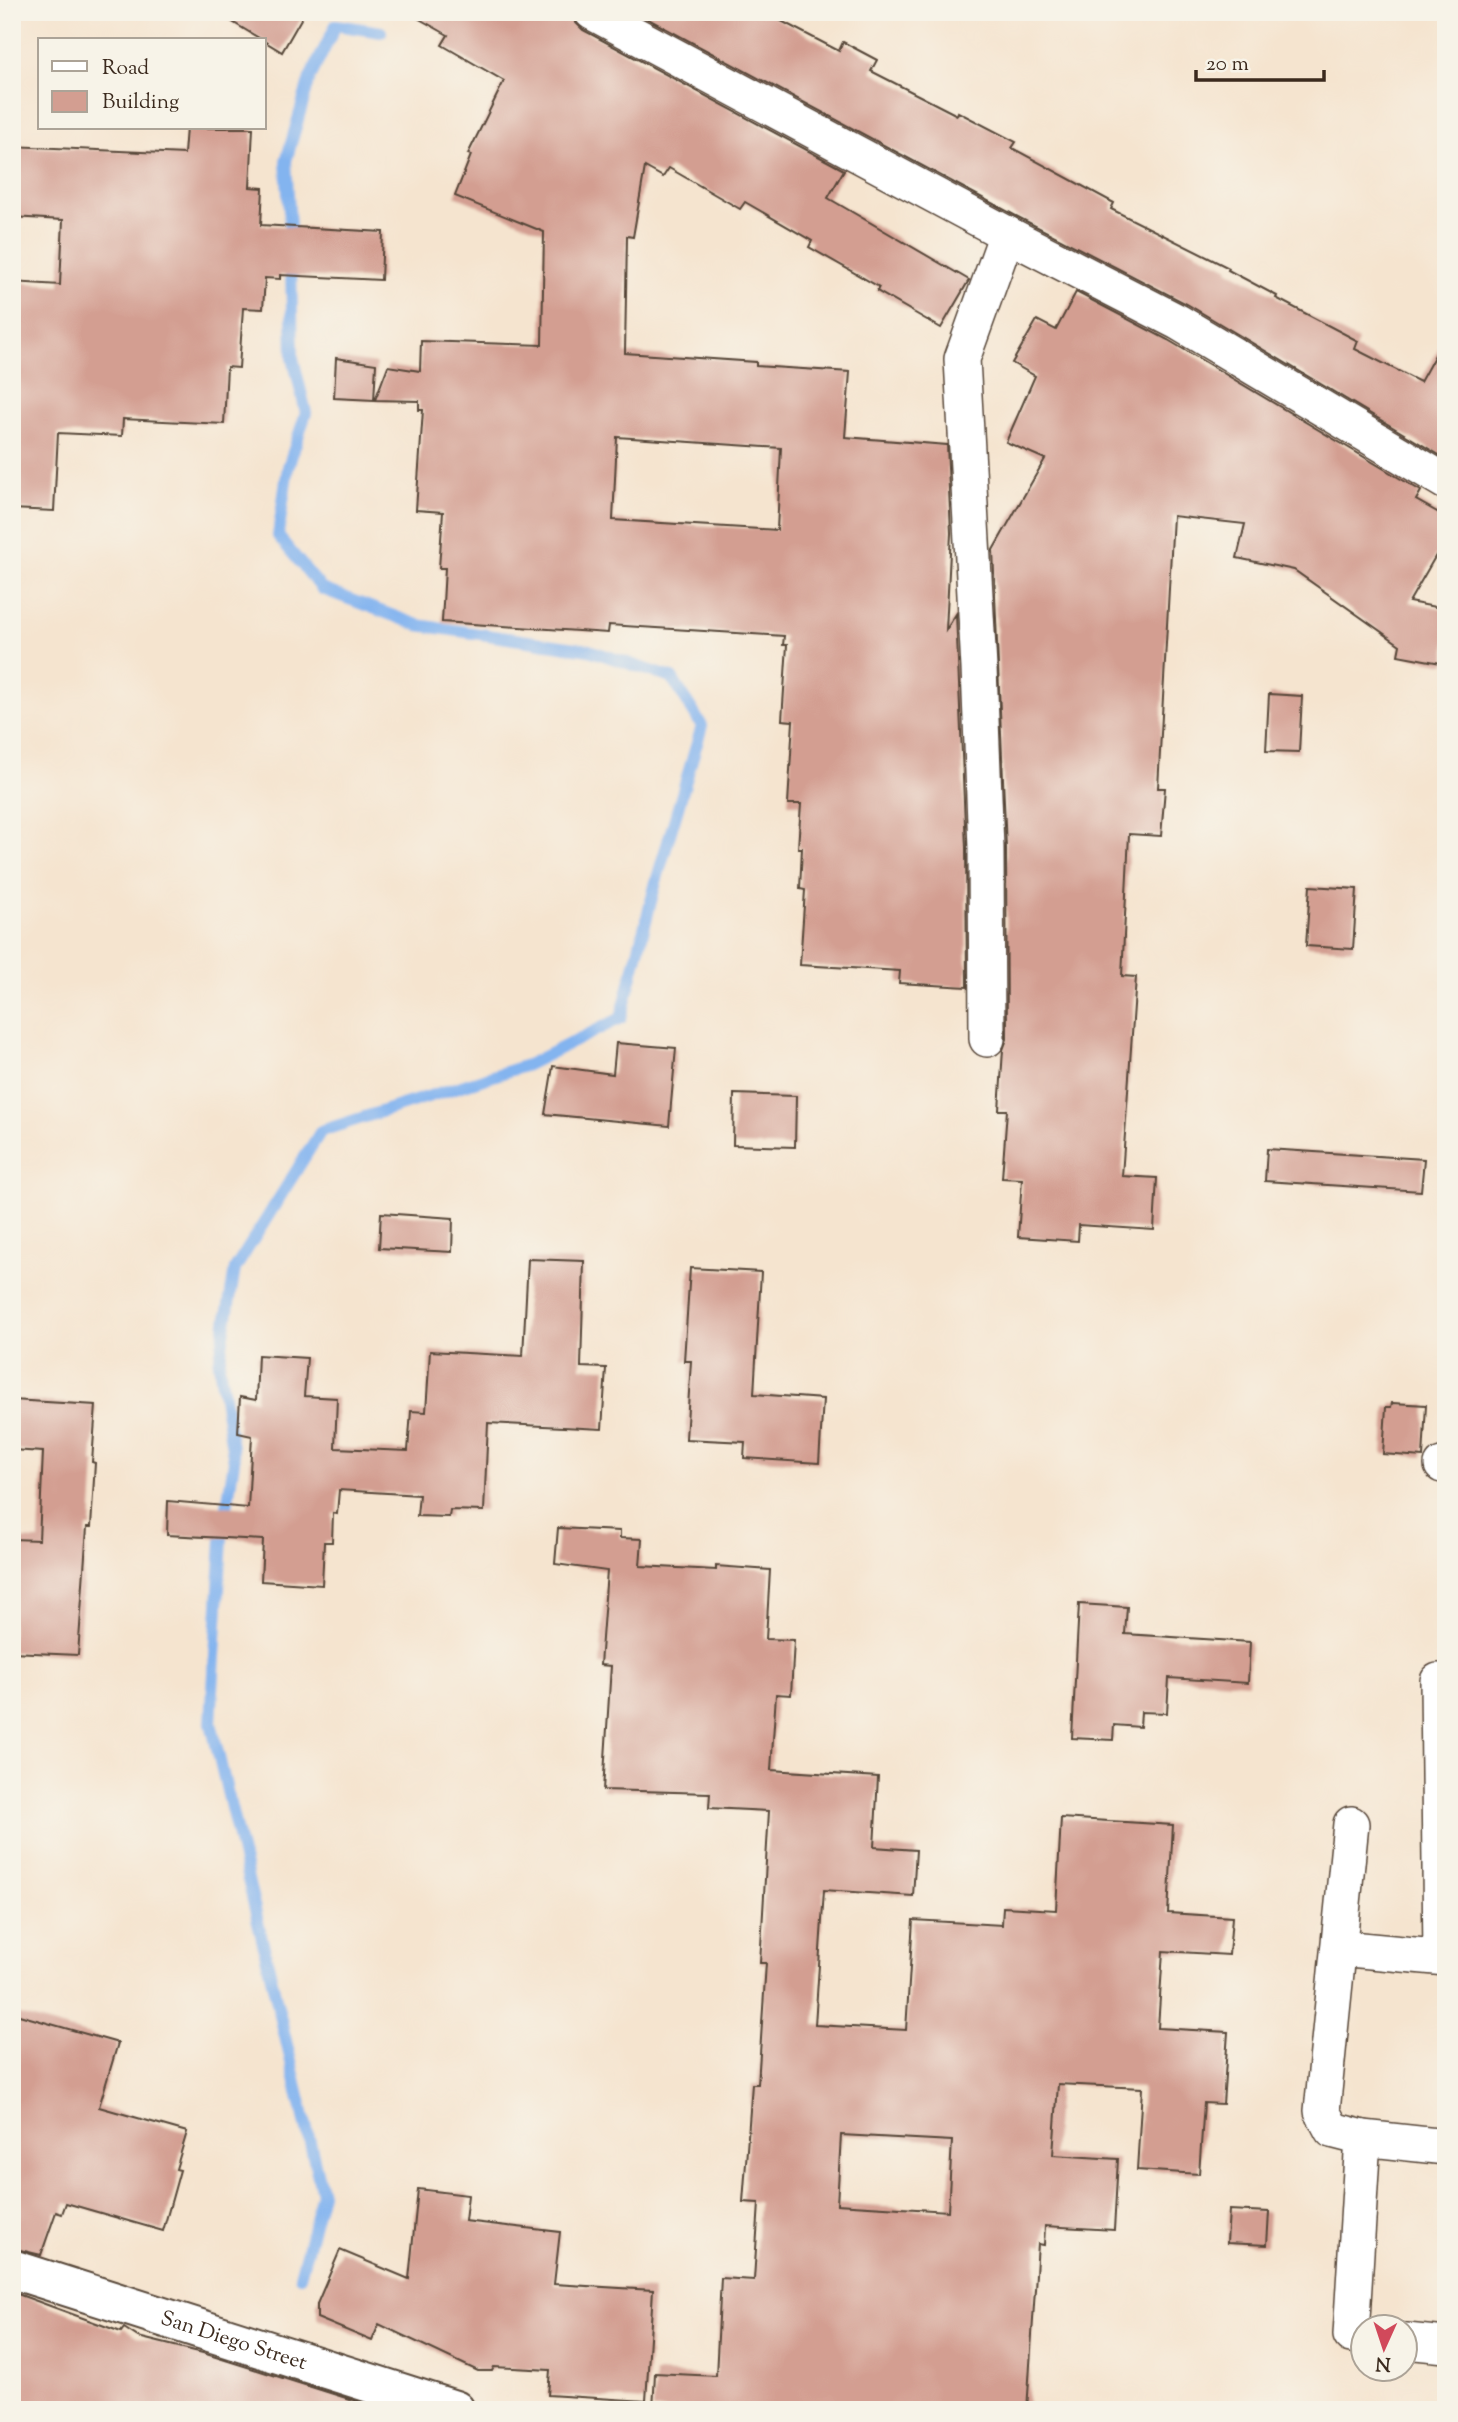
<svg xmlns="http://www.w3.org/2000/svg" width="1458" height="2422" font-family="'Sorts Mill Goudy',serif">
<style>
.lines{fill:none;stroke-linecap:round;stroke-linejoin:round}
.stream{stroke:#83b4ef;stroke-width:12}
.building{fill:#d39e91;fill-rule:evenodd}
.street-casing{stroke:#574639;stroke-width:38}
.secondary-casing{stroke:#574639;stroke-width:42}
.street{stroke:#fff;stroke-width:35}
.secondary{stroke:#fff;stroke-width:38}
.labels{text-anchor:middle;stroke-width:5;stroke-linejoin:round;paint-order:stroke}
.street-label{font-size:21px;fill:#3b2a1e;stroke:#f7f3e8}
</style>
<rect width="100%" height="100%" fill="#f7f3e8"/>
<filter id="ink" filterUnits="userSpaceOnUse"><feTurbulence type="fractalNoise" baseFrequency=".0143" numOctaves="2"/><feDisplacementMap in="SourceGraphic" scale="14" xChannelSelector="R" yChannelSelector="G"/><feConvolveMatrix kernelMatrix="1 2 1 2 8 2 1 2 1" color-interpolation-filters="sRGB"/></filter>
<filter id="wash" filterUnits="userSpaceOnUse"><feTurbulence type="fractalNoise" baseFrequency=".00686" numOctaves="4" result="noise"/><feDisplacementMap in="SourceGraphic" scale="28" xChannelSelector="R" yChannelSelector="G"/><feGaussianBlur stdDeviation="1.57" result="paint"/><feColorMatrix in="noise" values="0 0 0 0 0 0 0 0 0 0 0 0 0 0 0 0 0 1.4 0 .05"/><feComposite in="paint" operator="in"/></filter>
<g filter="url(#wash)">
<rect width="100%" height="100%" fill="#f5e4cf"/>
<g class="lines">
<!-- stream -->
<g class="stream">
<polyline points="291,244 286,161 310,78 336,25 381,32"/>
<polyline points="291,262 293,358 306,413 288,467 278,536 322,589 418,625 589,650 672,678 702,726 656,882 621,1018 527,1065 321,1131 235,1269 219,1364 234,1461 222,1539 211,1723 322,2193 300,2276"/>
</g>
</g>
<g id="blocks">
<!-- building -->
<g class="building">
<polygon points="216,12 305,12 282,52"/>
<path d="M407 12H572L575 22 583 30 844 170 828 198 969 280 941 328 877 291 879 287 809 247 812 241 745 202 740 209 669 168 663 177 645 167 633 237 627 236 625 353 756 362V366L850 372 845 437 947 445 951 533 946 630 956 614 966 848 967 987 899 983 900 971 800 965 805 890 800 889 802 848H798L801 804H788L793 721 782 720 787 645H783L784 636 609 625 608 633 442 622 445 568H439L443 512 416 510 423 410H419V401L375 400 388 366 420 371 421 341 542 345 544 232 455 196 471 155 468 154 504 81 442 45 448 35ZM617 437 781 448 777 530 613 520Z"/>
<polygon points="635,12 764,12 839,51 843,42 877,60 871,71 957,115 958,112 1016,142 1012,148 1114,203 1111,209 1229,268 1228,270 1277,296 1276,298 1358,341 1355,349 1420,382 1446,335 1446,448 1441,456 1187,304 1016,216"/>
<polygon points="186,128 253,128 250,187 263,188 261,225 383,232 381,280 280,275 280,279 265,278 263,309 243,308 239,368 227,367 224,424 123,419 122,436 58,433 54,511 12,509 12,282 60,285 63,220 12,217 12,146 184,154"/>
<polygon points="1076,292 1168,340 1421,491 1416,500 1446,517 1446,538 1409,602 1446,609 1446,664 1398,655 1400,645 1294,570 1237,558 1245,524 1173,516 1158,788 1165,788 1161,836 1129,834 1122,976 1136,977 1122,1176 1157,1178 1154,1230 1079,1225 1078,1241 1018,1237 1022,1179 1002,1178 1007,1110 999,1110 1003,1050 1007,1039 1006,848 993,550 1045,459 1006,442 1035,376 1012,363 1037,320 1056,330"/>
<polygon points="336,358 376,364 374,400 334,398"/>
<polygon points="1269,694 1302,696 1299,752 1266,751"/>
<polygon points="1310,886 1357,889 1353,949 1306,946"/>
<polygon points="616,1043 676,1048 669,1126 545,1114 553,1066 613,1074"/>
<polygon points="734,1094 796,1096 795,1147 733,1145"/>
<polygon points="1267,1149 1424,1159 1421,1191 1265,1181"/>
<polygon points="381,1213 453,1218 452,1252 379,1248"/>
<polygon points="528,1259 584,1261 581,1367 606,1368 602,1429 488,1423 484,1511 450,1510 449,1517 417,1516 419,1495 339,1490 337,1514 333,1513 332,1542 324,1542 322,1585 261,1581 263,1540 167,1535 168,1501 248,1508 252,1436 238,1433 240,1397 256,1400 258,1355 307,1358 304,1396 337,1398 335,1448 408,1451 411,1411 426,1412 430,1351 523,1356"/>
<polygon points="690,1268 761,1272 754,1394 823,1399 819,1463 744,1458 745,1442 686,1439 691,1361 684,1361"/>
<polygon points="12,1400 96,1405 92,1462 95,1463 91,1527 87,1527 78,1655 12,1652 12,1539 39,1540 43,1452 12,1450"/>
<polygon points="1392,1403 1426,1405 1423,1457 1383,1454 1386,1407 1391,1407"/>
<path d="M558 1528 620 1531V1538L642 1539 640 1566 716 1570V1566L770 1570 766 1639 794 1640 791 1695 776 1694 771 1770 878 1777 874 1847 916 1850 913 1896 824 1890 815 2025 906 2030 913 1920 1002 1925 1003 1907 1056 1910 1061 1818 1173 1825 1168 1913 1232 1917 1229 1955 1163 1951 1158 2028 1228 2032 1223 2104 1204 2103 1199 2174 1137 2170 1142 2088 1058 2084 1053 2155 1118 2159 1114 2230 1045 2226 1044 2245 1038 2244 1027 2410H653L655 2373 716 2376 721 2278 754 2280 759 2203 743 2202 752 2084H758L766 1963H760L769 1811 709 1808 710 1793 603 1790 611 1666 600 1665 607 1571 555 1564ZM841 2135 952 2141 948 2211 837 2204Z"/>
<polygon points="1079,1604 1127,1607 1125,1634 1250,1642 1248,1683 1169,1678 1167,1713 1141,1712 1140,1727 1114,1725 1113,1740 1072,1738"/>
<polygon points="12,2013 118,2043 99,2107 187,2132 176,2169 180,2170 163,2231 66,2203 62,2214 56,2212 41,2255 12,2248"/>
<polygon points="418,2189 468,2195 465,2221 560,2232 554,2284 653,2290 646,2401 548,2395 550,2370 494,2367 492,2371 478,2371 379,2324 372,2341 317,2318 317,2304 340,2250 409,2279"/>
<polygon points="1229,2210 1269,2212 1267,2245 1227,2243"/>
<polygon points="12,2292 121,2332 124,2328 138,2337 203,2353 365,2404 364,2410 39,2410 12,2400"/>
</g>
</g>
</g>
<g filter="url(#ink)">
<use href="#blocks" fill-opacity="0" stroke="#574639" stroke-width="2"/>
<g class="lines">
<!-- street casing -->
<g class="street-casing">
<g id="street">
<polyline points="592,12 1007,234 1178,322 1446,482"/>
<polyline points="987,1039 986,848 979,668 962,359 1007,234"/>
<polyline points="1442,1465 1446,1465"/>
<polyline points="1351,1824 1322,2111 1332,2130 1363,2138 1446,2147"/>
<polyline points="1339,1948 1446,1958"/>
<polyline points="1441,1957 1438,1681 1446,1681"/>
<polyline points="1363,2138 1351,2335 1364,2337"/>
<polyline points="1406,2341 1446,2345"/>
</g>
</g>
<!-- secondary casing -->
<g class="secondary-casing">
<g id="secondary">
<path id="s1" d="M12 2269 455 2410"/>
</g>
</g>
<!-- street -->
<use href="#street" class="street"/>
<!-- secondary -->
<use href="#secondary" class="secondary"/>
</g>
</g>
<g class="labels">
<!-- street labels -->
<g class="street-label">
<text dy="7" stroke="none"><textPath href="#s1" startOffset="233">San Diego Street</textPath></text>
</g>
</g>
<!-- margin -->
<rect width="1458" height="2422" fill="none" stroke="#f7f3e8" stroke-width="42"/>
<!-- legend -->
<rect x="38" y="38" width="228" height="91" fill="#f7f3e8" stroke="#aca397" stroke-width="2"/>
<rect x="52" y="61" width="35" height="10" fill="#ffffff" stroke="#aca397" stroke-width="2"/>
<text x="102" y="74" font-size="21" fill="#3b2a1e">Road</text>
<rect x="52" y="91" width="35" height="21" fill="#d39e91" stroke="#aca397" stroke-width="2"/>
<text x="102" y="108" font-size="21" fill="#3b2a1e">Building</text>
<!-- north arrow -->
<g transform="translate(1384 2348) rotate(183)"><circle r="33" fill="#f7f3e8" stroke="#aca397" stroke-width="2"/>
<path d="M0-5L12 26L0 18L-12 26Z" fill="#d1495b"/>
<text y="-10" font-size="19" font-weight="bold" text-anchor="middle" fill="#3b2a1e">N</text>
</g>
<!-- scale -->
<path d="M1196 70v10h128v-10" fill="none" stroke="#3b2a1e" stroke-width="3.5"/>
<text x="1206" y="70" font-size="21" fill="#3b2a1e" stroke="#f7f3e8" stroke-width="5" paint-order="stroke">20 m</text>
</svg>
